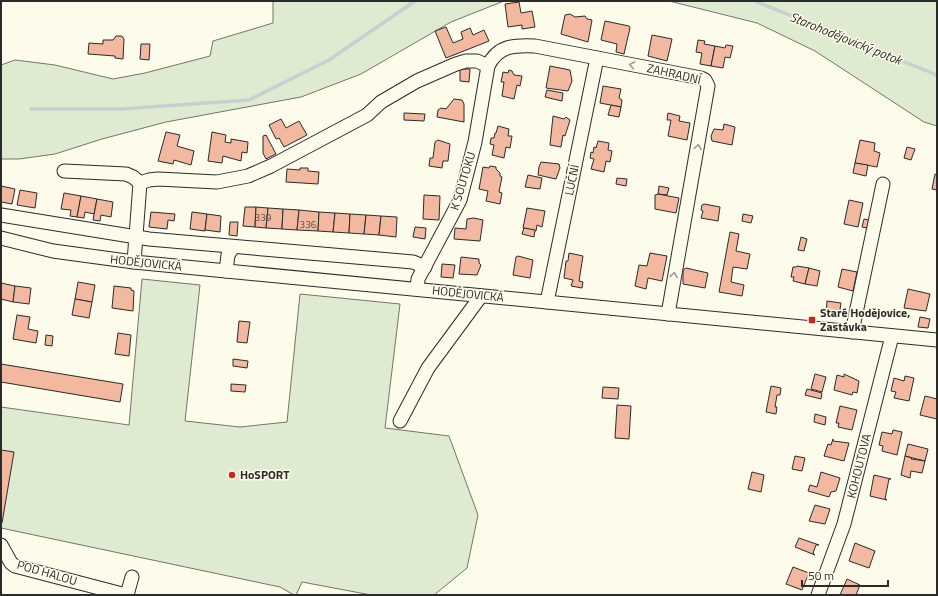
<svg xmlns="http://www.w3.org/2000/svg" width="938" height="596" font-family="'Titillium Web',sans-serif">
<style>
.green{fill:#deebd1;stroke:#74746e}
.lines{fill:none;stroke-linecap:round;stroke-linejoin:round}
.stream{stroke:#c7d0d0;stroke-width:3.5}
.building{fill:#f2b8a0;stroke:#2b2b2b}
.minor-casing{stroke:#2b2b2b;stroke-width:15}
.minor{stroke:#fdfbea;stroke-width:13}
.oneway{stroke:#9e9d94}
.poi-dot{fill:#c62828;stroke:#fdfbea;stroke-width:1.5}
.labels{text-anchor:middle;stroke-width:3;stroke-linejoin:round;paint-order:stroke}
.number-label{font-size:10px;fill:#5d4e48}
.street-label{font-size:12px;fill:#2b2b2b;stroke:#fdfbea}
.poi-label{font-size:12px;font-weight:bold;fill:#2b2b2b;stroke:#fdfbea;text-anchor:start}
.water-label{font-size:13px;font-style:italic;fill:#2b2b2b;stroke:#fdfbea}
</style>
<rect width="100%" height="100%" fill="#fdfbea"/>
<!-- green -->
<g class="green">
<polygon points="273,1 504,1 451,22 361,74 301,97 166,122 102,139 55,154 19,159 1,159 1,65 15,60 55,65 113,79 145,73 210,56 213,41 273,23"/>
<polygon points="669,1 937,1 937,126 924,122 815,51 757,23"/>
<polygon points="142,279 200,285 185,421 240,427 287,422 300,294 400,304 385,428 449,436 478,515 467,568 434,595 371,595 302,582 296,595 294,595 280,587 1,528 1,407 129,425"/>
</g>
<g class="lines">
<!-- stream -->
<g class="stream">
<polyline points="755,1 937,75"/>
<polyline points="31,109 121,109 249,100 329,60 415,1"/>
</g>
</g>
<!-- building -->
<g class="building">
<polygon points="519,2 521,13 532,11 535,27 522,29 522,25 508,27 505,4"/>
<polygon points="570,14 575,17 585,16 587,19 592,20 588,42 561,34 565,15"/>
<polygon points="605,21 629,26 630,28 624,54 616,52 617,44 601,40"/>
<polygon points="446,27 453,43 463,39 461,32 470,28 473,35 484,30 489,41 446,58 435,31"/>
<polygon points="652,35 672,39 667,61 648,56"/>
<polygon points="116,36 122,36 124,39 123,59 115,58 115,56 88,54 89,43 103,44 103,40 113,40"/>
<polygon points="698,40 705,41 704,44 715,46 711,66 700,64 702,53 696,52"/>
<polygon points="141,44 150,44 149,60 140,59"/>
<polygon points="726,45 733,46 730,58 725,57 723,68 711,66 715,46 725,48"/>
<polygon points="550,66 570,70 572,81 568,91 546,88"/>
<polygon points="460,69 470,69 469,82 460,81"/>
<polygon points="509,70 512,71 514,75 522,76 520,86 517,85 514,99 502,96 504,82 501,82 503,72 508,73"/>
<polygon points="603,86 621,89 619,98 622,100 621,107 600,103"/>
<polygon points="547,90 563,93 562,101 545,97"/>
<polygon points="454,99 462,100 464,104 464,122 437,117 438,110 441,108 446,109"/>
<polygon points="611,105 621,107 619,117 608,115"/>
<polygon points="404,113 425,114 424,121 404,120"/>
<polygon points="668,113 680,116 679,121 690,123 687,140 668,136 671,120 667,120"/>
<polygon points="553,116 564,119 566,117 570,120 565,136 563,135 561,147 550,145"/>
<polygon points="281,119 286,128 299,121 307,135 284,147 279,138 276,139 269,125"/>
<polygon points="724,124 735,127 732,145 712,141 711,136 714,129 723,130"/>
<polygon points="498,126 509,129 508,136 512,136 510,148 506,147 504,158 492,155 494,145 490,144 491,138 494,138 495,133 496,133"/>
<polygon points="166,132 180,135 177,146 194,151 191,165 174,160 173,164 158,161"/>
<polygon points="212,132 226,135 225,142 231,143 231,139 248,142 247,153 242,152 241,161 223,156 222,163 208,161"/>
<polygon points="266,135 276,154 266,159 263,153 263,136"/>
<polygon points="438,140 450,144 448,161 443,161 442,168 429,166 430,158 433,158 435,142"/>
<polygon points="860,140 875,143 874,151 880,153 877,167 855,163"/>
<polygon points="598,141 609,143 608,150 612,151 610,162 606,161 604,172 591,169 594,159 590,158 591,152 593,153 594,147 596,148"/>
<polygon points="907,147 915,149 911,160 904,158"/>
<polygon points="541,162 559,164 560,168 556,179 538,175 539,167"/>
<polygon points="855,163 868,165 866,176 853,173"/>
<polygon points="490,166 496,167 496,169 500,173 500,176 502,177 499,192 502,193 500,204 486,201 488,191 479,189 483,167 489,168"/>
<polygon points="300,168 308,168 308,171 319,172 318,184 286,182 287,169 300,170"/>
<polygon points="935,174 937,175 937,190 932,189"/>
<polygon points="528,175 542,178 540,189 525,187"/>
<polygon points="617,178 627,179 626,186 616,184"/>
<polygon points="1,186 15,189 12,204 1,202"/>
<polygon points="659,186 669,188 667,195 658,194"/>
<polygon points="20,190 37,193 35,208 17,205"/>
<polygon points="64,193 81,196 77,217 70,216 71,210 61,209"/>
<polygon points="658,194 679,198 676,213 655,209 655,195"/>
<polygon points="424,195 440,196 439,220 423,219"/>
<polygon points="81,196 97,199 94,214 85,212 84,218 77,217"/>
<polygon points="97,199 113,202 111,217 101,215 100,221 93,220"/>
<polygon points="849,200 863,203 858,227 844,224"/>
<polygon points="704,204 720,207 718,221 701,218 703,211 701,210 702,205"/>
<polygon points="245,207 256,207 255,227 243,226"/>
<polygon points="256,207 268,208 266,228 255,227"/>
<polygon points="268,208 283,209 282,229 266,228"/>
<polygon points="527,208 545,211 542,227 537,225 536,231 523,228"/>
<polygon points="283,209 299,210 297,230 282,229"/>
<polygon points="299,210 319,212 318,231 297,230"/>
<polygon points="151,212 175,214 174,221 168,220 167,229 149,227"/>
<polygon points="192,212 207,214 205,231 190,229"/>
<polygon points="319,212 335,213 333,232 318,231"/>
<polygon points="335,213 350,214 349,233 333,232"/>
<polygon points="207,214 221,216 220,232 205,230"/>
<polygon points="350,214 366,215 364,234 349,233"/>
<polygon points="743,214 753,216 751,223 742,221"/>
<polygon points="366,215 381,216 379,235 364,234"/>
<polygon points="381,216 397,217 396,237 379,235"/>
<polygon points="474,218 483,220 480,241 454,239 455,228 466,229 467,219"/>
<polygon points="864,219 874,221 872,229 862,227"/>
<polygon points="230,222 238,222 237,236 229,235"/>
<polygon points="415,227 426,228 425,239 413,237"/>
<polygon points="524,228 535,230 534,237 522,234"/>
<polygon points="730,232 739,234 736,251 750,254 747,269 733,267 731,282 744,285 742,296 719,292"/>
<polygon points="801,237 807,239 804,251 798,250"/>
<polygon points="569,253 583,256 579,281 583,282 582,288 571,286 573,280 564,278 566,261 568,261"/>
<polygon points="650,253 667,256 662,281 648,278 646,289 635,286 639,265 647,266"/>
<polygon points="518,256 533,260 530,278 513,275 516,257"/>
<polygon points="461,257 479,259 479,263 481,265 477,275 459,274"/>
<polygon points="442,264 455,265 453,278 441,277"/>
<polygon points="797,266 809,268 805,284 793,281 794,277 791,277 793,267 796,267"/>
<polygon points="686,268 708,273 705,288 683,284 683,270"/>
<polygon points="809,268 820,271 817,286 805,284"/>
<polygon points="842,269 857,272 853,291 838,287"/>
<polygon points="78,282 95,285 92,302 75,299"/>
<polygon points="1,283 15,286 13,302 1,299"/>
<polygon points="15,286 31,288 29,304 13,302"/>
<polygon points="114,286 131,288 131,290 134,291 133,311 112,308"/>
<polygon points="908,289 930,294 926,311 904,308"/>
<polygon points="75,299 92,302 89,318 72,315"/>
<polygon points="827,301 841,303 839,316 826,315"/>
<polygon points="17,315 30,317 28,329 38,331 36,343 13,339"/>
<polygon points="920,317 930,319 928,328 918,327"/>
<polygon points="239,321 250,322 247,343 237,342"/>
<polygon points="118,333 131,335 129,356 115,354"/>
<polygon points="46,335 53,336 52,346 45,345"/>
<polygon points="233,359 248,361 247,368 233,366"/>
<polygon points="1,364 123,384 120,402 1,382"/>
<polygon points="815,374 826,377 822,392 811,389"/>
<polygon points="844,374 859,381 857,393 853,392 852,395 834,390 837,375 844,377"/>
<polygon points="905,376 914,378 909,401 894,398 896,392 891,391 894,378 904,381"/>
<polygon points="231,384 246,385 245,392 231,391"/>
<polygon points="771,386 781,388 780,395 777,395 775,407 777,407 776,414 766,412"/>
<polygon points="603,387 619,388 618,399 602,398"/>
<polygon points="807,389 822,393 821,399 805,395"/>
<polygon points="925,396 937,399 937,419 920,415"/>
<polygon points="617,405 631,406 629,439 615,438"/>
<polygon points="840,406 857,410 852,430 838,427 839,423 836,423"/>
<polygon points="815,414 826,417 825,425 814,422"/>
<polygon points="893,430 902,432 897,455 882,451 883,446 879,445 882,432 892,434"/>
<polygon points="833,439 833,441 849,443 844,461 824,456 828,444 831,445"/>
<polygon points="908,444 928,449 925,461 905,456"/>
<polygon points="1,450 14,452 2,523 1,523"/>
<polygon points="795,456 805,458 802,471 792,469"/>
<polygon points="905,456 912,458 911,459 925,461 922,473 911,471 910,478 901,475"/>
<polygon points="752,472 764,475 761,492 748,489"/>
<polygon points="821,472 840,478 836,491 831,492 829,497 808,491 810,485 817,487"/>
<polygon points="874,475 891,479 889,479 885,499 887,500 870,496"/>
<polygon points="815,505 830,509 825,524 809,521"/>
<polygon points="799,538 819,545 816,545 813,553 815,555 795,547"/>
<polygon points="855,543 875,551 869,568 849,561"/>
<polygon points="793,567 809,573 802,590 786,584"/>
<polygon points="847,579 860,585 856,595 840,595"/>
</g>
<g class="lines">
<!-- minor casing -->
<g class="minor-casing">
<g id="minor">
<polyline points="64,171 126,174 133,177 140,183 149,180 158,179 217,182 248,176 271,166 367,115 381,102 417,81 456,64 466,61 477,61 488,66"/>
<polyline points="1,215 149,239 413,262 425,267"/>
<polyline points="1,238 53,251 134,262 937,340"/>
<polyline points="134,262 140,183"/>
<polyline points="226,271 228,255 233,247"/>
<path d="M417 289 418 279 460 200 475 142 488 66C498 45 515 45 535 46L701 78 705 80 708 86 668 314"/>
<polyline points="547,302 597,58"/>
<polyline points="852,332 883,184"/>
<polyline points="400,421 428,368 481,296"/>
<polyline points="1,545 11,563 15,566 126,595"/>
<polyline points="127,595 132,577"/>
<polyline points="818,595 844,524 892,336"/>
</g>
</g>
<!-- minor -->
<use href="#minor" class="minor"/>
</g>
<!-- one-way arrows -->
<defs><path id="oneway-chevron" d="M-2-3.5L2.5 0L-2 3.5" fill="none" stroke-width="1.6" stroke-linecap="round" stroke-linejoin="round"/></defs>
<g class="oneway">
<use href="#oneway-chevron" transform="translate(632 65) rotate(-169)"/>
<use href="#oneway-chevron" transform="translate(698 147) rotate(-79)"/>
<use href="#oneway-chevron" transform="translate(674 275) rotate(-81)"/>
</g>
<!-- markers -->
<g class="poi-dot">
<rect x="808" y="316" width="8" height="8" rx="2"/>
<circle cx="232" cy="475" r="4"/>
</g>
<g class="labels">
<!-- number labels -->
<g class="number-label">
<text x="263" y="221">339</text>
<text x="308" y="228">336</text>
</g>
<!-- street labels -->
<g class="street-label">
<text transform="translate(674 74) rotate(13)" y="4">ZAHRADNÍ</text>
<text transform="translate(572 180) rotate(-78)" y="4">LUČNÍ</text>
<text transform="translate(463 181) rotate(-73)" y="4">K SOUTOKU</text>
<text transform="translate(146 263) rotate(6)" y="4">HODĚJOVICKÁ</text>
<text transform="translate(468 294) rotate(6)" y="4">HODĚJOVICKÁ</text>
<text transform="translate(859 466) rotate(-76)" y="4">KOHOUTOVA</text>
<text transform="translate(47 573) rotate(16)" y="4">POD HALOU</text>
</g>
<!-- poi labels -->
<g class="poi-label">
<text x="820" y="317">Staré Hodějovice,<tspan x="820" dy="14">Zastávka</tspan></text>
<text x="240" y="479">HoSPORT</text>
</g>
<!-- water labels -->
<g class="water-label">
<text transform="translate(846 38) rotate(22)" y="5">Starohodějovický potok</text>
</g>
</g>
<!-- border -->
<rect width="938" height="596" fill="none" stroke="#2b2b2b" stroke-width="4"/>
<!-- scale -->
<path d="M802 580v6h86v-6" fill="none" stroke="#2b2b2b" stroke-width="2"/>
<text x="808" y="580" font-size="12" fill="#2b2b2b" stroke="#fdfbea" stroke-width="3" paint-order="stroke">50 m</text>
</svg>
